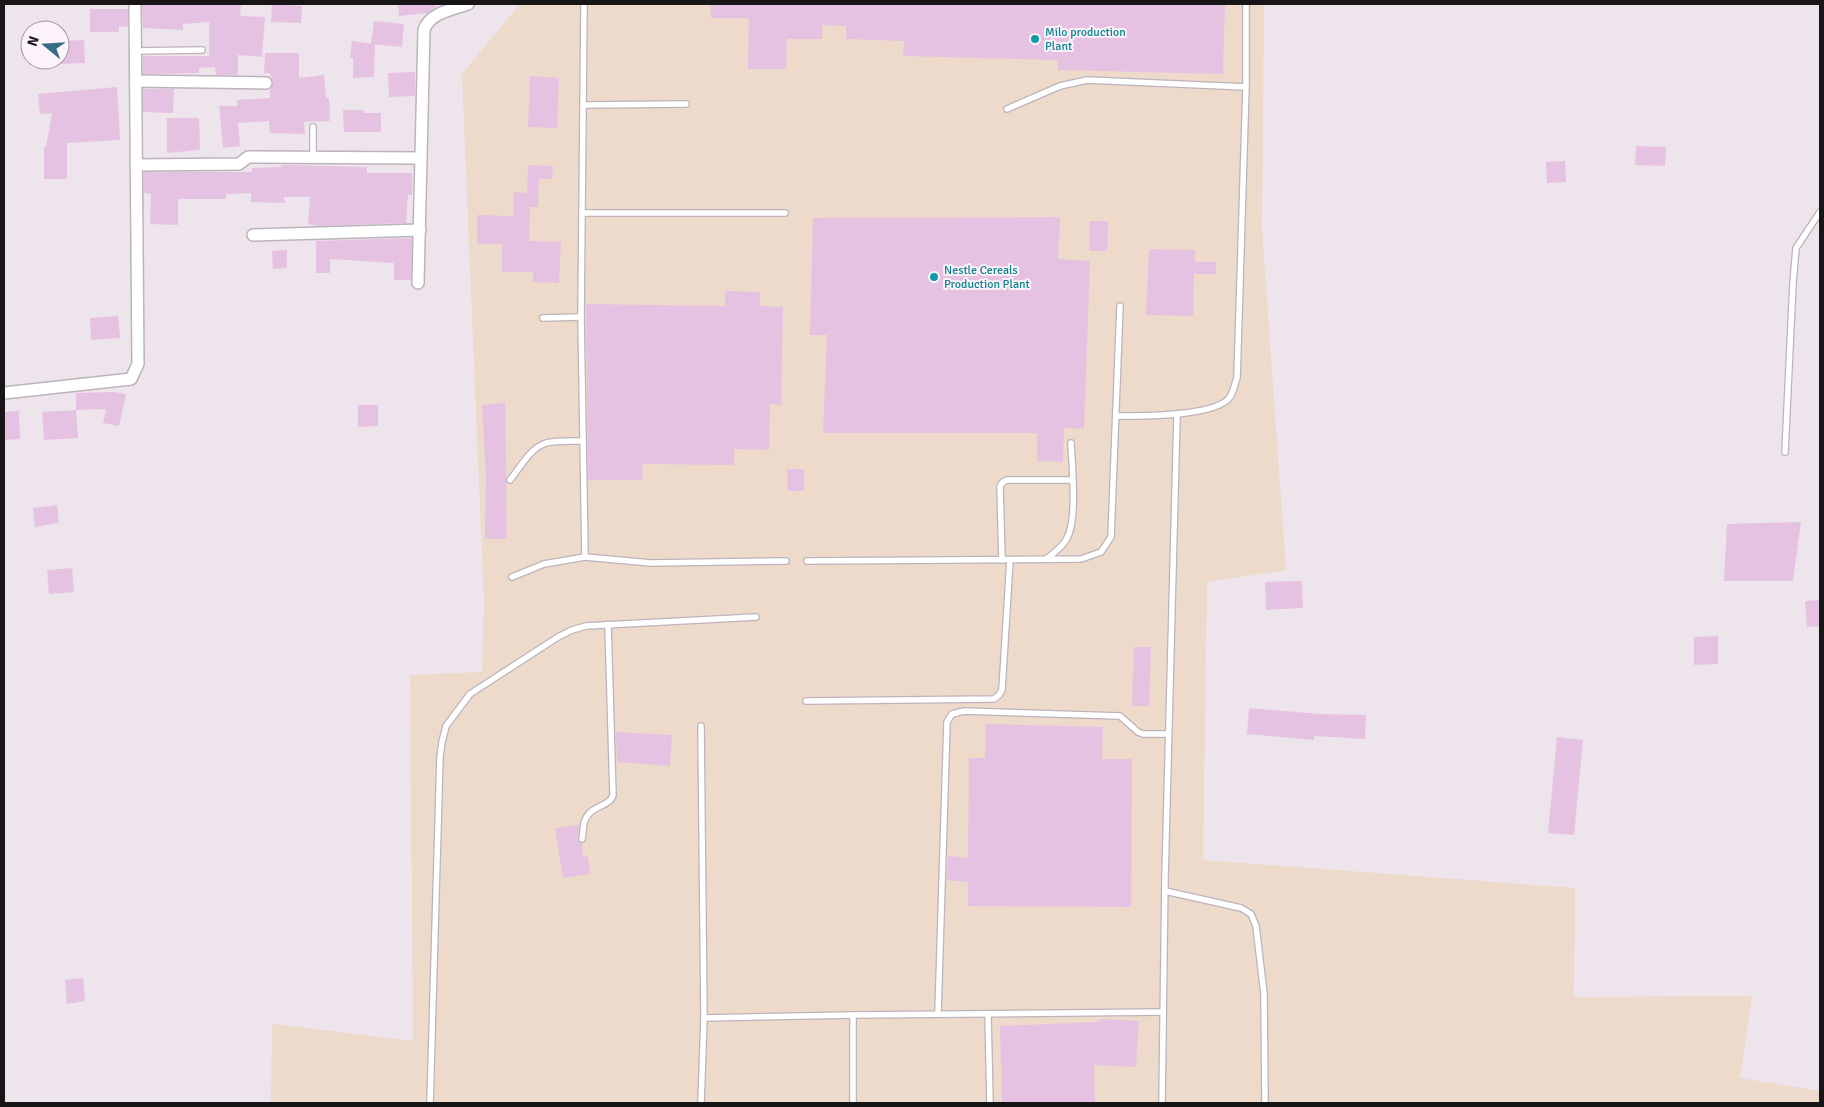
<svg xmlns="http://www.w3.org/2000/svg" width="1824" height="1107" font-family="Signika,sans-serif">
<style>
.industrial{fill:#eddaca}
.building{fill:#e6c2e2}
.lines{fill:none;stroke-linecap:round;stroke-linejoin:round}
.lane-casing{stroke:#bcb3bb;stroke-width:8}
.street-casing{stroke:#bcb3bb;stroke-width:14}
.lane{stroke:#fff;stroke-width:5.5}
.street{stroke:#fff;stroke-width:11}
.culture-dot{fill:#0f9aa8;stroke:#fbf2fa;stroke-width:2}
.labels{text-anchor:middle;stroke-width:4;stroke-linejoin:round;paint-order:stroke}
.culture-label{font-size:12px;fill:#0d838f;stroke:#fbf2fa;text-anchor:start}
</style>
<rect width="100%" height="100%" fill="#ede4ec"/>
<!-- industrial -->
<polygon class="industrial" points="520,4 1264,4 1262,229 1286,570 1207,582 1203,860 1575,888 1574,997 1752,996 1740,1078 1820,1091 1820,1103 271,1103 272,1024 413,1041 410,675 482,672 484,603 462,74"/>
<!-- building -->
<g class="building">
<polygon points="142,4 241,4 240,16 265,17 262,57 238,55 238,75 216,75 215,67 199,68 199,73 143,74 143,56 209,56 209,22 183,24 183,30 143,28"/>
<polygon points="272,4 302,6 301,23 271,22"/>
<polygon points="398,4 435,4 436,7 427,13 399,16"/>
<polygon points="711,4 1225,4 1223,74 1058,70 1058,60 903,56 904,41 846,39 846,26 822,25 822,39 787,39 786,69 748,69 749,18 711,18"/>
<polygon points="90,9 128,9 128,27 119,26 119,32 90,32"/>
<polygon points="374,21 404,24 402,47 371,44"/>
<polygon points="84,40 85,63 60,64 60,41"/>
<polygon points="352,41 375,44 374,77 353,78 353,58 350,58"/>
<polygon points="265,53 299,53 299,78 324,75 326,98 329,98 330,121 304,122 305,134 270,133 269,121 238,123 240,146 223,148 219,106 237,106 237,100 270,98 270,89 273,83 270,73 264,73"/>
<polygon points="415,72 415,96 389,97 388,73"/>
<polygon points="530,76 559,78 557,128 528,127"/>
<polygon points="117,87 120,140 67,143 67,179 44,179 44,147 46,147 52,113 40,114 38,94"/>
<polygon points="143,89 174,89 173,113 143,112"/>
<polygon points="343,110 364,110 364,113 381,113 381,132 344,132"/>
<polygon points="167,118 199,118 200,150 167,153"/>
<polygon points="1636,146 1666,147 1665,166 1635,165"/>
<polygon points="1565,161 1566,182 1547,183 1546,162"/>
<polygon points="281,165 367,167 367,173 412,173 412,195 408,195 406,223 317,226 308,224 310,197 284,197 285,203 251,202 251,193 226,194 226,199 178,199 178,225 150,224 151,194 144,193 144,172 252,172 252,168 281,167"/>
<polygon points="528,165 553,166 552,179 539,179 538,207 530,207 529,241 561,242 559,283 533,282 533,272 502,272 502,244 477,244 477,215 513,216 514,192 527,193"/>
<polygon points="1060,217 1058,259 1090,261 1084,429 1064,428 1063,462 1037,461 1037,433 823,433 827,335 810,335 813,218"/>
<polygon points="1090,221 1108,221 1107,251 1089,251"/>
<polygon points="412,238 411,280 394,280 394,263 330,259 330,273 316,273 316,241"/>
<polygon points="1149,249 1195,250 1195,262 1216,262 1216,274 1194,274 1193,316 1146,315"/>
<polygon points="287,250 287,268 273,269 272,251"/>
<polygon points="725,291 760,292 760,306 783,307 781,405 770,404 769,450 734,449 734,465 643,464 642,480 588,480 586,304 725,306"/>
<polygon points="118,316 120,338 91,340 90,318"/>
<polygon points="114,392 126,394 119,426 103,423 106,409 76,410 76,393"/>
<polygon points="505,403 507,539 485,539 486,477 482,405"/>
<polygon points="358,405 378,405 378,426 358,427"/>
<polygon points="76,410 78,438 44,440 42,412"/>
<polygon points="19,411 20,439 4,440 4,412"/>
<polygon points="787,469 804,469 804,491 788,491"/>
<polygon points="57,505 59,523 35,527 33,508"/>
<polygon points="1801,522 1793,581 1724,581 1727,524"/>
<polygon points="72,568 74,592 49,594 47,570"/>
<polygon points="1302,581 1303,608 1266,610 1265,582"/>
<polygon points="1820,600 1820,626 1807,627 1805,601"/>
<polygon points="1718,636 1718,664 1694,665 1694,637"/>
<polygon points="1134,647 1151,647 1149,706 1132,706"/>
<polygon points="1249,708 1320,714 1366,715 1365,739 1314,736 1314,740 1247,734"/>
<polygon points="986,724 1103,727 1102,759 1132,759 1131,907 968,906 968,882 947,880 948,856 968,858 969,758 985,758"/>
<polygon points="616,732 672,735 670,766 617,762"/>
<polygon points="1557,737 1583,740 1574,835 1548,833"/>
<polygon points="579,825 577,840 582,844 583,857 588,856 590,874 563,878 555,828"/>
<polygon points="83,978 85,1001 67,1004 65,980"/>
<polygon points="1100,1019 1139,1021 1136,1067 1094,1065 1095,1103 1002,1103 1000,1026 1099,1022"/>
</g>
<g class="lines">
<!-- lane casing -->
<g class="lane-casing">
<g id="lane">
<polyline points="584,4 581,317 585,557 651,563 786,561"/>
<polyline points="135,51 202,50"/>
<polyline points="583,105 686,104"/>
<polyline points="1007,109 1060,86 1087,80 1246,87"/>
<polyline points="313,127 313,157"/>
<polyline points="582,213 785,213"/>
<polyline points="543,318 581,317"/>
<path d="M1116 416C1140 416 1216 417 1230 397 1233 392 1235 384 1237 378L1246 87V4"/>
<polyline points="1785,452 1793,283 1796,248 1820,212"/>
<path d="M510 480C520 468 530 448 546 443 557 440 571 441 583 441"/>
<path d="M1046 559C1053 554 1061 548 1066 540 1078 521 1072 467 1071 443"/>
<polyline points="1002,560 1000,486 1003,482 1007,480 1072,480"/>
<polyline points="807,561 1081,559 1101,552 1111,537 1120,306"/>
<polyline points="512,577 544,564 585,557"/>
<polyline points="806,701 994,699 999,695 1002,690 1010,560"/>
<polyline points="701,726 704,1018 701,1103"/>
<path d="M582 839C583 834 583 828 584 823 589 804 610 808 613 795L608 624"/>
<polyline points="1165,891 1241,908 1251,914 1256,926 1264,994 1265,1103"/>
<polyline points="938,1014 947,722 952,714 964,711 1120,716 1138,732 1143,734 1168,734"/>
<polyline points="988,1014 990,1103"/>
<polyline points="704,1018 853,1015 1163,1012"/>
<polyline points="430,1103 440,757 442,742 446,726 470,694 558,637 572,630 586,626 756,617"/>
<polyline points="853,1103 853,1015"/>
<polyline points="1162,1103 1165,877 1177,416"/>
</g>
</g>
<!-- street casing -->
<g class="street-casing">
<g id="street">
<polyline points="136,81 266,83"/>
<polyline points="136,165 239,164 248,157 421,158"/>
<polyline points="253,235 420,230"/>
<path d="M418 283 424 30C429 13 453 9 468 4"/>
<polyline points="4,393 131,379 138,364 135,4"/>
</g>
</g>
<!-- lane -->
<use href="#lane" class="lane"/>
<!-- street -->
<use href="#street" class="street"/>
</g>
<!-- markers -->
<g class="culture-dot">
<circle cx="1035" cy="39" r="5"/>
<circle cx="934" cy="277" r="5"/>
</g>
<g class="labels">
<!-- culture labels -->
<g class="culture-label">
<text x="1045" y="36">Milo production<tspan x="1045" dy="14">Plant</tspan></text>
<text x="944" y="274">Nestle Cereals<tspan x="944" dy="14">Production Plant</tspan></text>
</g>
</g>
<!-- border -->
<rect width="1824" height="1107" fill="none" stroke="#181517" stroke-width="10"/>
<!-- north arrow -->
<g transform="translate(45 45) rotate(288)"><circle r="24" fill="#fbf2fa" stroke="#a09a9f"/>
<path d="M0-4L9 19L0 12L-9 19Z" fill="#376b88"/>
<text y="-8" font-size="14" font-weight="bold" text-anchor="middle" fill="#181517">N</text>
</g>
</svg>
